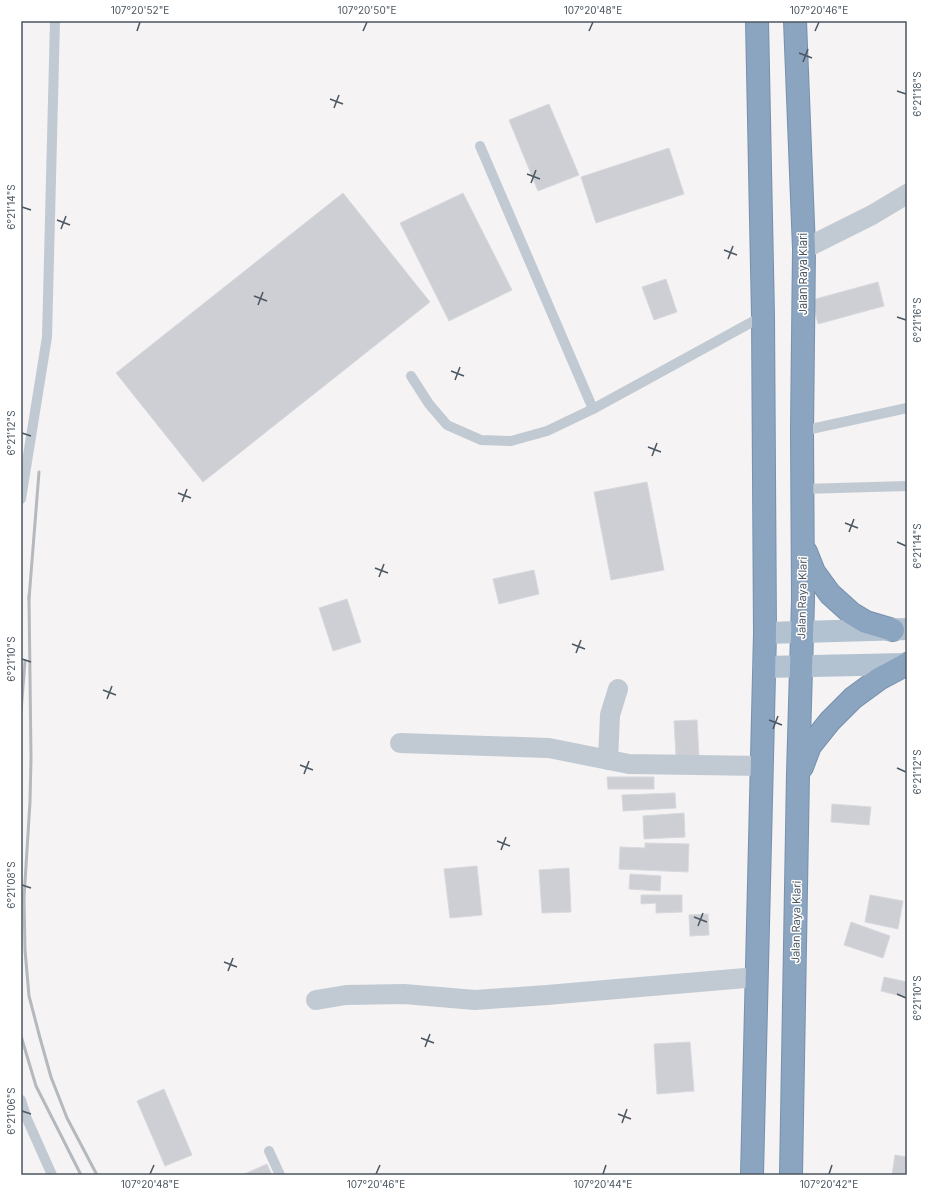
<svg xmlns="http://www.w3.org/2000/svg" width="928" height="1196" font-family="Inter,sans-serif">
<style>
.building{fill:#cdcfd5;stroke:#d7d9de}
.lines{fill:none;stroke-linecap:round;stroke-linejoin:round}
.highway-casing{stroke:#7690ad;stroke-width:24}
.lane{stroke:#c1cad2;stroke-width:10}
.street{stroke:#c1cad2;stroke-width:20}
.primary{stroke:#b3c2d1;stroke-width:22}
.highway{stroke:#8ba5c1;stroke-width:22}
.rail{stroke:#b5b8bd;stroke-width:3}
.ticks{fill:none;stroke:#4a5661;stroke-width:1.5}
.labels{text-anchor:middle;stroke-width:3;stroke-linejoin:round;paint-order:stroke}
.street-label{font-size:11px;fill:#4a5661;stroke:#fff}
.neatline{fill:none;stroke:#4a5661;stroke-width:1.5}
.ticks-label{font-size:10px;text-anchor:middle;fill:#4a5661}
</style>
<rect width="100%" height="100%" fill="#f5f3f3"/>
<!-- building -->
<g class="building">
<polygon points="549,104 579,175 538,191 509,120"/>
<polygon points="669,148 684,194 596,223 581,177"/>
<polygon points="343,193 430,302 203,482 116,373"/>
<polygon points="463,193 512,290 449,321 400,223"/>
<polygon points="666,279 677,312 654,320 642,287"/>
<polygon points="878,282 884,306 818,324 812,300"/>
<polygon points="647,482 664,570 611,580 594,492"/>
<polygon points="534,570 539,594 499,604 493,579"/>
<polygon points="347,599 361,642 333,651 319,608"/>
<polygon points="697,720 699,755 676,756 674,721"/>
<polygon points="607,777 654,777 654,789 608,789"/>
<polygon points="675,793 676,808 623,811 622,795"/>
<polygon points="832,804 871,807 869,825 831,822"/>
<polygon points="684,813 685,837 644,839 643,816"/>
<polygon points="645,843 689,844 688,872 619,869 620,847 645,848"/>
<polygon points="477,866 482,915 450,918 444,869"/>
<polygon points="569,868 571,912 542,913 539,870"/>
<polygon points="630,874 661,876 660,891 629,889"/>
<polygon points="641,895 682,895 682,912 656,913 656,903 641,904"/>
<polygon points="870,895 903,901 898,929 865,922"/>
<polygon points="708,914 709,935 690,936 689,915"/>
<polygon points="851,922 890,936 883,958 844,945"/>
<polygon points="884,977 907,982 905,997 881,991"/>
<polygon points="690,1042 694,1091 657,1094 654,1044"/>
<polygon points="164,1089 192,1155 165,1166 137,1101"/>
<polygon points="895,1155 907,1157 907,1175 892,1175"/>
<polygon points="267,1164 272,1175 242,1175"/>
</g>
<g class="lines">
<!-- highway casing -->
<g class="highway-casing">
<g id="highway">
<polyline points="806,552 814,572 830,594 851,613 866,622 893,630"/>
<polyline points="802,767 810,746 830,721 853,698 879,679 907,664"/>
<polyline points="752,1175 765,633 763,316 757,21"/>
<polyline points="791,1175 798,774 803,600 802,431 804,249 795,21"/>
</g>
</g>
<!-- lane -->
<g class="lane">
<polyline points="480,146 593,409"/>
<polyline points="411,376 429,404 447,425 481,440 511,441 547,431 593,409 763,316"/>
<polyline points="802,431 907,408"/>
<polyline points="803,489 907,486"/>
<polyline points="21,499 47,337 55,21"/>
<polyline points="21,1100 27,1119 52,1175"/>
<polyline points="269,1151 280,1175"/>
</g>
<!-- street -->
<g class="street">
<polyline points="804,249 872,215 907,194"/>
<polyline points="400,743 549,748 629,764 762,766"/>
<polyline points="608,760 610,715 618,689"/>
<polyline points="316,1000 346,995 404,994 475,1000 547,995 757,977"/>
</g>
<!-- primary -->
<g class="primary">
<polyline points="765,633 907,629"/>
<polyline points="764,667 907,664"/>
</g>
<!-- highway -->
<use href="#highway" class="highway"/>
<!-- rail -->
<g class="rail">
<polyline points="29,595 31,758 30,802 24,898 25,950 29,996 40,1038 51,1077 67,1118 97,1175"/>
<polyline points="29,599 39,472"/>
<polyline points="21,712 25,661"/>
<polyline points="21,1036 36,1086 81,1175"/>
</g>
</g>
<!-- ticks -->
<path class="ticks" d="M137 31 140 22M363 31 367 22M589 31 593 22M815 31 819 22M799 53 812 58M803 62 808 49M897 91 906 94M330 99 343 104M334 108 339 95M527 174 540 179M531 183 536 170M22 207 31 210M57 220 70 225M61 229 66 216M724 250 737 255M728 259 733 246M254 296 267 301M258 305 263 292M897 317 906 320M451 371 464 376M455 380 460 367M22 433 31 436M648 447 661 452M652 456 657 443M178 493 191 498M182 502 187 489M845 523 858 528M849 532 854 519M897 542 906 546M375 568 388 573M379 577 384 564M572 644 585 649M576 653 581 640M22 659 31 662M103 690 116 695M107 699 112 686M769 720 782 725M773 729 778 716M300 765 313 770M897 768 906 772M304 774 309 761M497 841 510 846M501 850 506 837M22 885 31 888M694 917 707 922M698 926 703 913M224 962 237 967M228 971 233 958M897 994 906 998M421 1038 434 1043M425 1047 430 1034M22 1111 31 1114M618 1114 631 1119M622 1123 627 1109M150 1174 154 1165M376 1174 380 1165M603 1174 606 1165M829 1174 832 1165"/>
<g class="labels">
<!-- street labels -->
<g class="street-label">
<text transform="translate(803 274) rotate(-90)" y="4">Jalan Raya Klari</text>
<text transform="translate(802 598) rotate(-89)" y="4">Jalan Raya Klari</text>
<text transform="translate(796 922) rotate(-89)" y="4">Jalan Raya Klari</text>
</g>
</g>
<!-- border -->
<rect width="928" height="1196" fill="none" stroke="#ffffff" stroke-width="44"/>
<rect x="22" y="22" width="884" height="1152" class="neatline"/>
<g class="ticks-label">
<text x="140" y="14">107°20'52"E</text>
<text x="367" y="14">107°20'50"E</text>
<text x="593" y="14">107°20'48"E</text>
<text x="819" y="14">107°20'46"E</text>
<text transform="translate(917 94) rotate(-90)" y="4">6°21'18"S</text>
<text transform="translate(11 207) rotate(-90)" y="4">6°21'14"S</text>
<text transform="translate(917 320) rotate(-90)" y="4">6°21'16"S</text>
<text transform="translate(11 433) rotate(-90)" y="4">6°21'12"S</text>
<text transform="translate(917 546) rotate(-90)" y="4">6°21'14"S</text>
<text transform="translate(11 659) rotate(-90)" y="4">6°21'10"S</text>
<text transform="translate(917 772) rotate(-90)" y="4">6°21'12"S</text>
<text transform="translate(11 885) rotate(-90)" y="4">6°21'08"S</text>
<text transform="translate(917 998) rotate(-90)" y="4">6°21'10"S</text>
<text transform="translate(11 1111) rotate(-90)" y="4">6°21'06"S</text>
<text x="150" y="1188">107°20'48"E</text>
<text x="376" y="1188">107°20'46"E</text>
<text x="603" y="1188">107°20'44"E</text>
<text x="829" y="1188">107°20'42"E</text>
</g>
</svg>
